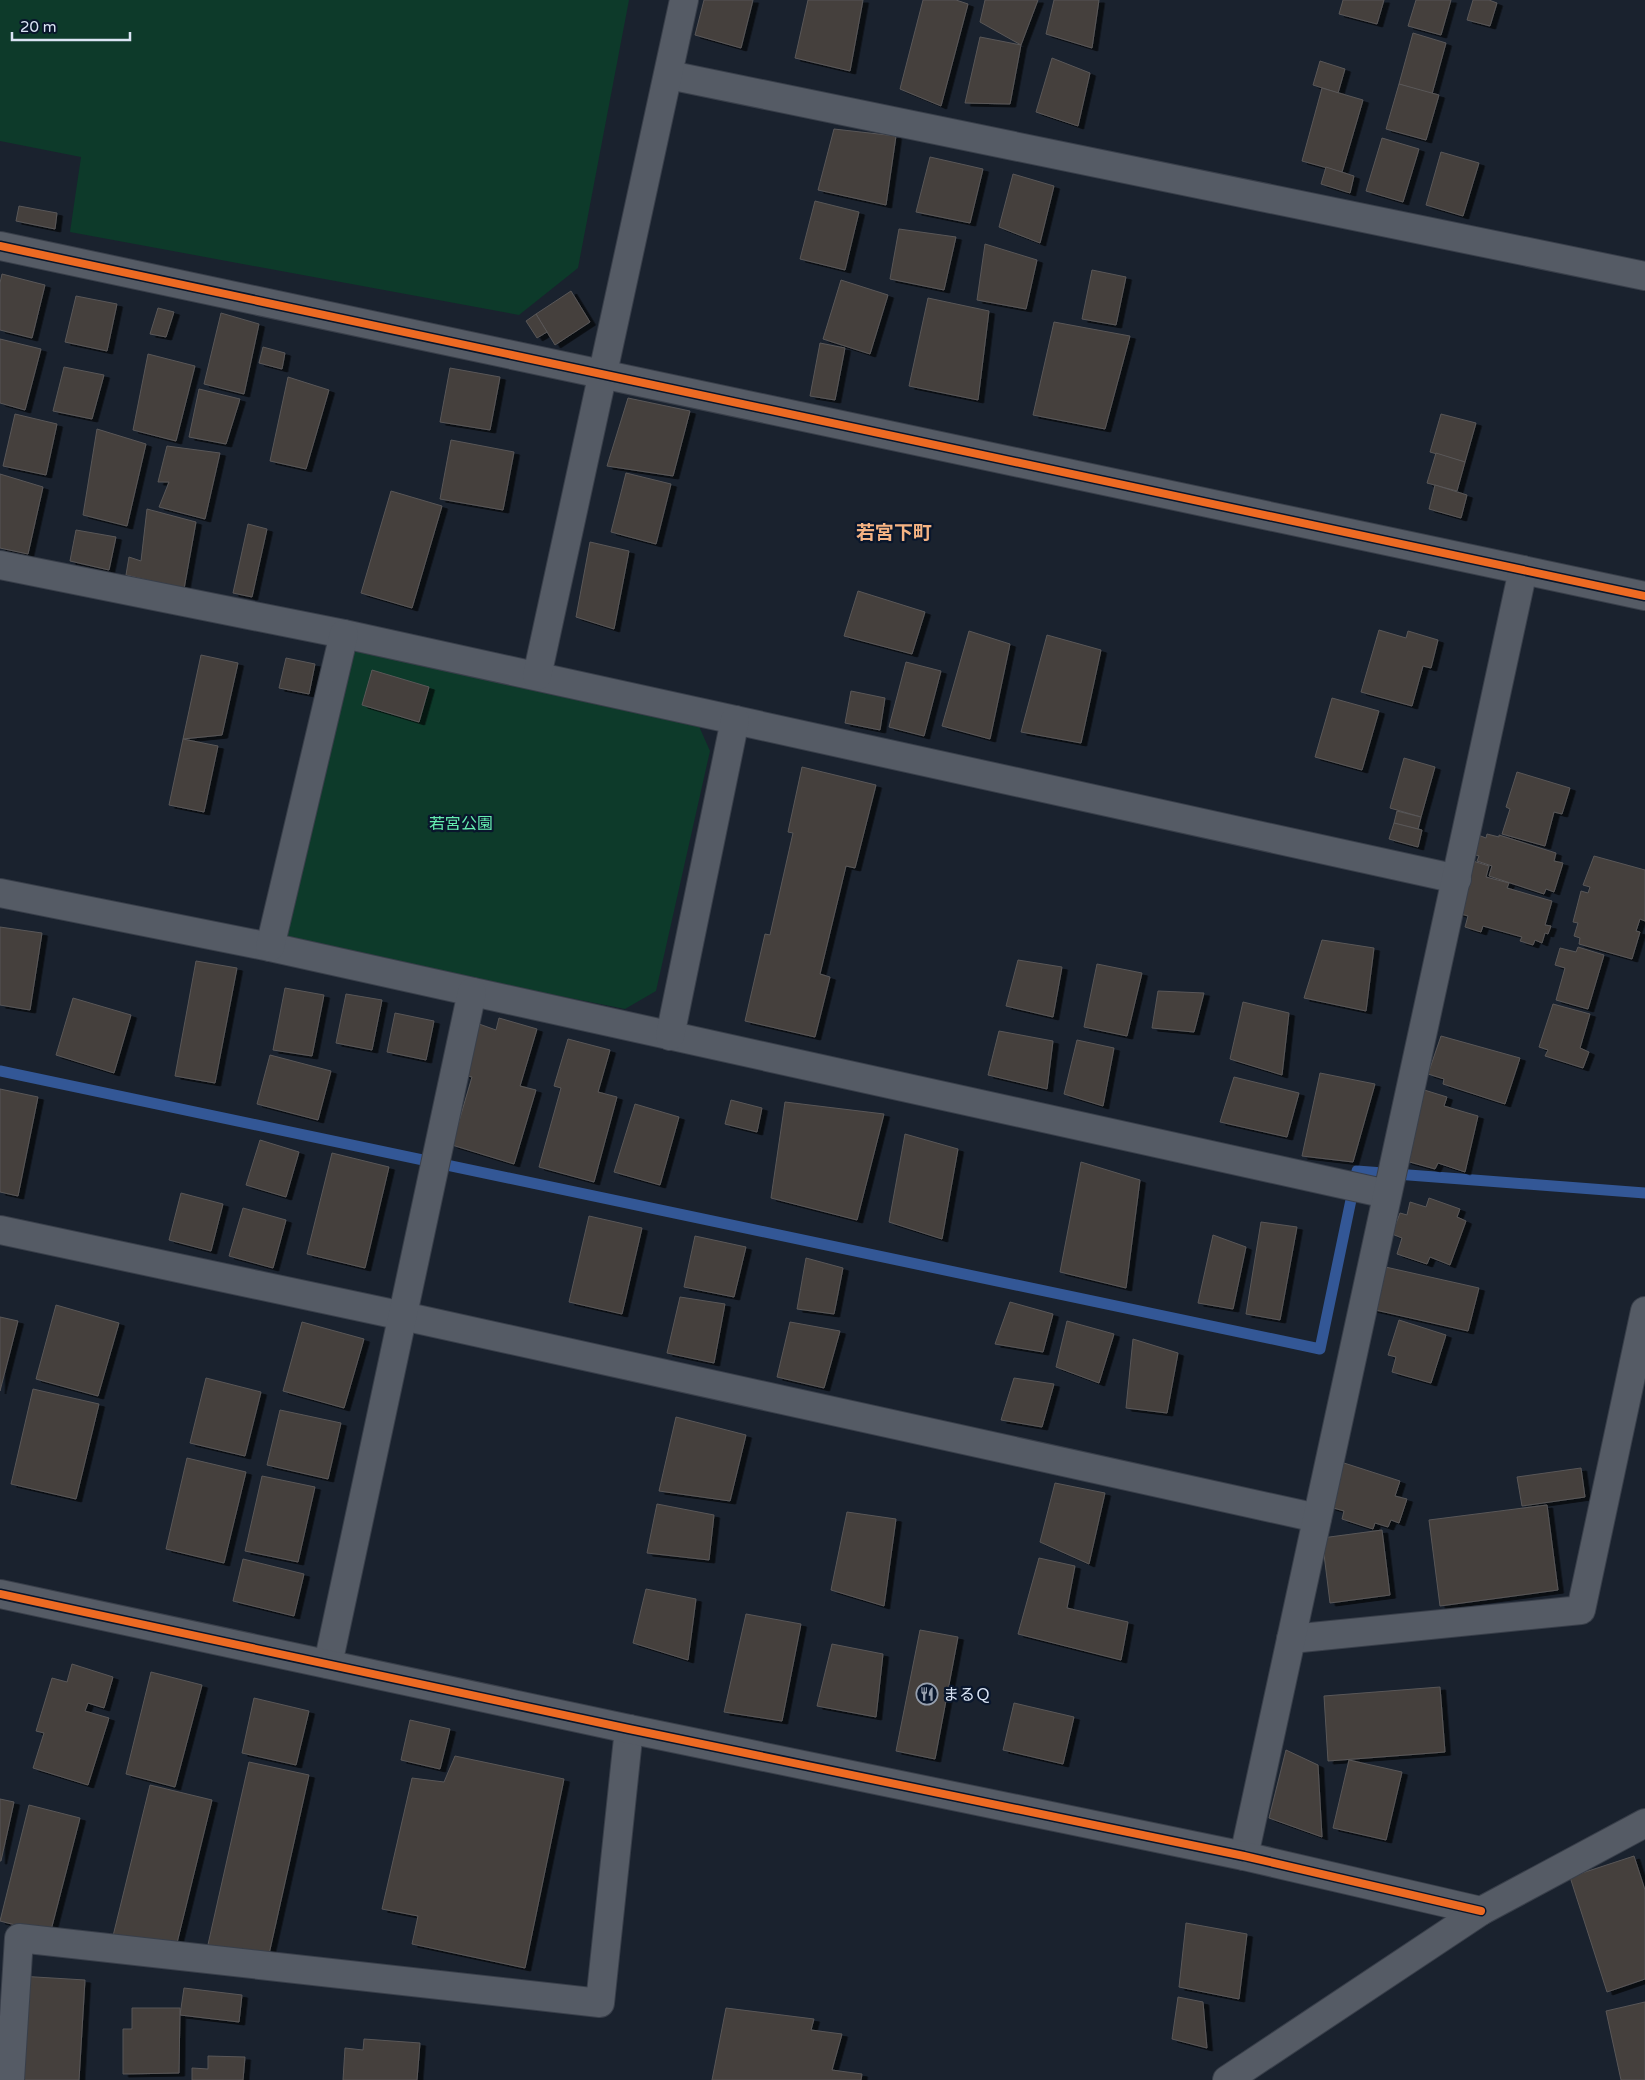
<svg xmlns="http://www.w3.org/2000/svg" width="1645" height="2080" font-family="'Varela Round','Noto Sans JP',sans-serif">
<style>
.green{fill:#0d3a2a}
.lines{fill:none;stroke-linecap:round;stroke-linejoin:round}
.stream{stroke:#335796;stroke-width:11}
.building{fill:#453f3c;stroke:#595758;filter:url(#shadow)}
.street-casing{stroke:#393f4a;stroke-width:30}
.secondary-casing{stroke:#393f4a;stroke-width:30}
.street{stroke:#555b65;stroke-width:28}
.secondary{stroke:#555b65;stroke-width:28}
.cycleway-casing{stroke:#09162c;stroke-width:11}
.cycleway{stroke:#ed6a23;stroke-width:8}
.labels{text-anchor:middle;stroke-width:4.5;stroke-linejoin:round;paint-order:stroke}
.park-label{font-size:16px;fill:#65edb0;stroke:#09162c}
.poi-label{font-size:16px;fill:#dae4f4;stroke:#09162c;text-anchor:start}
.quarter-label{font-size:19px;font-weight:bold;fill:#f5b383;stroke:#09162c}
</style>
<defs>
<filter id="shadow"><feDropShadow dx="5.5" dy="3" stdDeviation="0" flood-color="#0009"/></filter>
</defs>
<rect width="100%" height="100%" fill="#1a222e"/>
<!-- green -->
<g class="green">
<polygon points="0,0 629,0 578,268 519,315 70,232 81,157 0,141"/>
<polygon points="347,642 698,724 710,751 656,991 625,1009 550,994 545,1009 277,940"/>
</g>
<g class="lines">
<!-- stream -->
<polyline class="stream" points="0,1071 1320,1349 1357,1171 1645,1193"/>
</g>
<!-- building -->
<g class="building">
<polygon points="704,0 753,0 741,48 695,35"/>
<polygon points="808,0 863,0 850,71 795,58"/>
<polygon points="923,0 956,0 968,4 941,106 900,89"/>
<polygon points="985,0 1038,0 1021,45 980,22"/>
<polygon points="1054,0 1099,0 1092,48 1046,34"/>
<polygon points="1343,0 1384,0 1377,24 1339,14"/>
<polygon points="1416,0 1451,0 1441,35 1408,26"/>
<polygon points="1473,0 1489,0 1497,3 1490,26 1467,20"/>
<polygon points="1413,33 1446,43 1432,94 1399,84"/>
<polygon points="980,37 1021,45 1010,104 965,103"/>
<polygon points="1052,58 1090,73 1078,126 1036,112"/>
<polygon points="1320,61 1345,69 1338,93 1313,85"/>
<polygon points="1399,84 1439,95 1426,140 1386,129"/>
<polygon points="1322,88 1363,100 1342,172 1302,161"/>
<polygon points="834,129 896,136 886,205 818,190"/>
<polygon points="1382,138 1419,149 1403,202 1366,191"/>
<polygon points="1441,152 1479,163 1463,216 1426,205"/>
<polygon points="930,157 983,169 970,223 916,212"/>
<polygon points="1326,167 1354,176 1350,193 1321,184"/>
<polygon points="1013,174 1054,186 1040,243 999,227"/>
<polygon points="815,201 859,212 845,270 800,259"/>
<polygon points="19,206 57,213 55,229 16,221"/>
<polygon points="899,229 956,237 944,290 890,279"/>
<polygon points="985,244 1037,260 1026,309 977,300"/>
<polygon points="1092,270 1126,277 1116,325 1082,319"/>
<polygon points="2,274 45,285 32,338 0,330 0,283"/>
<polygon points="841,280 888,295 870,354 823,339"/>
<polygon points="571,291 590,322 555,345 536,314"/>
<polygon points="76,296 117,304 107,351 65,342"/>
<polygon points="928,298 989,311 978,400 909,386"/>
<polygon points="158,308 174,312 166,337 150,334"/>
<polygon points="221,313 259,324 244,394 204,384"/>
<polygon points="536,314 547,332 537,338 526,321"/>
<polygon points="1054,322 1130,336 1105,429 1033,415"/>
<polygon points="0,339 41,349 25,410 0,403"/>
<polygon points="820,343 845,348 835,400 810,396"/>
<polygon points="263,347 285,353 282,369 259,363"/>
<polygon points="148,354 195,366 176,441 133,430"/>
<polygon points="64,367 104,375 92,419 53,411"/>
<polygon points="450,368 500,377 490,430 440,422"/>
<polygon points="288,377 329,390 306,469 270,461"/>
<polygon points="199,389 240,399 226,444 189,437"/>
<polygon points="628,398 690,411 673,476 607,466"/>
<polygon points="15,414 57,424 46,475 3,466"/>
<polygon points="1441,414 1476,423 1465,462 1430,452"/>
<polygon points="97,429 146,444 127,526 83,515"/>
<polygon points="451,440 514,452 503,510 440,499"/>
<polygon points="167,446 220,453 205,519 159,507 169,482 158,482"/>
<polygon points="1436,453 1465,462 1457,491 1427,483"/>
<polygon points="626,473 671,484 656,544 611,532"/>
<polygon points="0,474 43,487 28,554 0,548"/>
<polygon points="1435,485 1467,495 1461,518 1429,509"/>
<polygon points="391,491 442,506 412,608 361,593"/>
<polygon points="147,509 196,522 184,589 126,575 129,557 141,561"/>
<polygon points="248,524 267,529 252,597 233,593"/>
<polygon points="76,530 116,537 109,570 70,561"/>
<polygon points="590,542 629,551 614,629 576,617"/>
<polygon points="858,591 925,612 912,654 844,636"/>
<polygon points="1379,630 1406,638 1408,631 1438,640 1431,668 1423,666 1412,706 1361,692"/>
<polygon points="969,631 1010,644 990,739 942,726"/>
<polygon points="1047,635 1101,650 1081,743 1021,732"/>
<polygon points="201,655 238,663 222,735 183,739"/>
<polygon points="286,658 315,664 309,694 279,688"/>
<polygon points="906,662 941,671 924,736 889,727"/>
<polygon points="372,670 429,687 419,722 362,705"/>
<polygon points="851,691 885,698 880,730 845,723"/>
<polygon points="1332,698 1379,711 1362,770 1315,757"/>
<polygon points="183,739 218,746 204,812 169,805"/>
<polygon points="1404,758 1435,767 1421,817 1390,808"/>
<polygon points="802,767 876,785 855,868 846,866 820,974 830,977 815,1037 745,1021 765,934 770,935 793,833 788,832"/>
<polygon points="1517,772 1570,788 1562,814 1554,812 1545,846 1502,834 1510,809 1506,807"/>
<polygon points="1397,811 1421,817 1418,829 1394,823"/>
<polygon points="1394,823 1422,830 1418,847 1389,839"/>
<polygon points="1487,834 1499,837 1499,835 1556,853 1554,861 1563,863 1554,892 1546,889 1544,894 1489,876 1492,866 1477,861 1479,856 1472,854 1478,835 1486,838"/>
<polygon points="1594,856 1645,870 1645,921 1640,919 1636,931 1640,932 1632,959 1579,944 1580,938 1574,936 1578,923 1573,922 1581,891 1588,893 1590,887 1583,885"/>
<polygon points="1473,861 1489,866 1486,877 1509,883 1507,888 1552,901 1545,925 1551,926 1548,934 1545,933 1542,943 1535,940 1533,945 1520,941 1522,937 1483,926 1481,932 1465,927 1468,916 1454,912 1469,883 1471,876 1469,875"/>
<polygon points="0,927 42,933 30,1010 0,1005"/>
<polygon points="1322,940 1374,948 1366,1011 1304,998"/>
<polygon points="1578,947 1604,955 1588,1009 1556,1000 1565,968 1555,965 1560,948 1576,952"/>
<polygon points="1018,960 1062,967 1053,1017 1006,1006"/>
<polygon points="196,961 237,968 215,1083 175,1076"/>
<polygon points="1097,964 1142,973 1127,1036 1084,1027"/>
<polygon points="285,988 324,995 312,1056 273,1050"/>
<polygon points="1158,991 1204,993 1194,1032 1152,1028"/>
<polygon points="346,994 382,1000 372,1050 336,1043"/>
<polygon points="73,998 131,1015 114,1073 56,1055"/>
<polygon points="1243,1002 1289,1013 1282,1075 1230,1059"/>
<polygon points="1553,1004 1590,1014 1580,1048 1589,1052 1583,1068 1545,1056 1548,1050 1539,1047"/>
<polygon points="395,1013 434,1021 426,1060 387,1052"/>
<polygon points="499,1018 537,1029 520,1086 536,1090 514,1164 452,1145 472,1077 464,1075 479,1024 496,1030"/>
<polygon points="999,1031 1053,1041 1047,1089 988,1075"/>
<polygon points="1441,1036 1520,1058 1505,1104 1443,1084 1444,1079 1428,1074"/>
<polygon points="568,1039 610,1050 598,1092 617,1097 594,1182 539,1167 561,1088 554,1086"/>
<polygon points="1077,1040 1114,1048 1103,1106 1064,1094"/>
<polygon points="270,1055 331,1071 318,1120 257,1104"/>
<polygon points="1320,1073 1375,1084 1353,1162 1302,1156"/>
<polygon points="1234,1077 1299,1093 1287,1137 1220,1122"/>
<polygon points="0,1089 38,1097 18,1196 0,1192"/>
<polygon points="1421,1089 1447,1097 1444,1106 1478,1116 1465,1172 1438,1163 1435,1169 1406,1161"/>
<polygon points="731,1100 762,1108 757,1132 725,1124"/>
<polygon points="785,1102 884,1114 857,1220 771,1198"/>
<polygon points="635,1104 679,1117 660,1185 614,1172"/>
<polygon points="905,1134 958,1149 942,1239 889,1222"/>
<polygon points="260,1140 299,1152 286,1197 246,1185"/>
<polygon points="332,1153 389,1167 365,1268 307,1254"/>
<polygon points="1081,1162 1140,1180 1126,1288 1060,1272"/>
<polygon points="181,1193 223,1204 211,1251 169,1240"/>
<polygon points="1429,1198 1460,1209 1457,1217 1466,1221 1450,1265 1430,1257 1427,1264 1397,1254 1402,1238 1392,1234 1400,1213 1407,1215 1410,1202 1426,1207"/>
<polygon points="243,1208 286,1220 273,1268 229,1256"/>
<polygon points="589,1216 642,1228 622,1314 569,1302"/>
<polygon points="1261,1222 1297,1227 1280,1320 1246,1314"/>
<polygon points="1213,1235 1246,1247 1233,1309 1198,1303"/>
<polygon points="695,1236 746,1247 734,1297 684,1287"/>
<polygon points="806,1258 843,1268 834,1314 797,1309"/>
<polygon points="1381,1266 1479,1288 1468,1331 1371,1309"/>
<polygon points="680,1297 725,1304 714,1363 667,1353"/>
<polygon points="1010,1302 1053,1314 1043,1352 995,1344"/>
<polygon points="56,1305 119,1323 98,1396 36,1379"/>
<polygon points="0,1317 18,1321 0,1391"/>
<polygon points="1399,1320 1446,1335 1431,1383 1392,1372 1396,1357 1388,1355"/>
<polygon points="1067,1321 1114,1334 1099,1383 1056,1367"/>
<polygon points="302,1322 364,1339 344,1408 283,1391"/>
<polygon points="790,1322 840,1331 824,1388 777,1377"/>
<polygon points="1133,1339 1178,1353 1167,1413 1126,1408"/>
<polygon points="206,1378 261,1392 245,1456 190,1443"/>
<polygon points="1014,1378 1054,1384 1042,1427 1001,1420"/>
<polygon points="33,1389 99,1404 76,1499 11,1484"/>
<polygon points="280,1410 341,1423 328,1479 267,1465"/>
<polygon points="676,1417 746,1435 730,1501 659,1491"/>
<polygon points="187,1458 246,1472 224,1563 166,1549"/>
<polygon points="1344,1463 1400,1481 1395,1496 1407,1499 1399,1523 1391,1520 1388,1527 1375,1523 1373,1529 1342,1519 1344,1511 1330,1507"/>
<polygon points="1581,1468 1585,1497 1522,1506 1517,1477"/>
<polygon points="262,1476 315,1487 298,1562 245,1551"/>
<polygon points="1055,1483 1105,1493 1089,1564 1040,1542"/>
<polygon points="657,1504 714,1515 709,1560 647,1553"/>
<polygon points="1547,1505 1558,1590 1440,1606 1429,1520"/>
<polygon points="847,1512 896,1519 884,1606 831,1590"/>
<polygon points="1382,1530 1390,1595 1330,1603 1322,1538"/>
<polygon points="1039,1558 1075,1566 1067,1608 1128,1622 1121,1660 1018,1634"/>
<polygon points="243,1559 304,1574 294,1616 233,1601"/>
<polygon points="646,1589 696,1599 688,1660 633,1643"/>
<polygon points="746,1614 801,1624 782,1721 724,1712"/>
<polygon points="920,1630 958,1637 935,1759 896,1751"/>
<polygon points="832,1644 883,1654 876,1717 817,1706"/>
<polygon points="72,1664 113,1677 104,1708 88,1703 85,1711 109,1718 88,1785 33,1768 44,1733 36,1731 52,1678 67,1682"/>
<polygon points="151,1672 202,1685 175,1787 126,1774"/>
<polygon points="1440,1687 1445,1752 1328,1761 1324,1696"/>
<polygon points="254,1698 309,1711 296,1765 242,1753"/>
<polygon points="1014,1703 1074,1717 1063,1764 1003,1750"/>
<polygon points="410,1720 450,1729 440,1769 401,1760"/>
<polygon points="1286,1750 1318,1765 1322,1837 1269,1818"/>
<polygon points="455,1756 564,1779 525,1968 412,1944 418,1916 382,1909 412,1778 444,1782"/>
<polygon points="1349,1760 1402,1772 1386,1840 1333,1828"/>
<polygon points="249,1762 309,1775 267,1963 207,1949"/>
<polygon points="150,1785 212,1800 175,1951 113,1936"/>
<polygon points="0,1799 14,1802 1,1861 0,1861"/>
<polygon points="29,1805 80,1818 50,1934 0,1921"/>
<polygon points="1634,1856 1645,1890 1645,1979 1607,1992 1570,1877"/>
<polygon points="1186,1923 1247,1934 1239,1999 1179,1987"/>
<polygon points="19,1976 85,1980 79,2080 12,2080"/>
<polygon points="184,1988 242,1995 239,2022 180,2015"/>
<polygon points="1178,1997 1203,2002 1207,2048 1172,2039"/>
<polygon points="1645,2002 1645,2080 1621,2080 1606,2011"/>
<polygon points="132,2008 180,2008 179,2073 123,2074 123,2029 132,2029"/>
<polygon points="726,2008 814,2019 811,2030 842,2034 832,2070 862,2074 861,2080 712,2080"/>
<polygon points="364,2039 420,2043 417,2080 343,2080 345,2048 363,2050"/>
<polygon points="208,2056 245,2057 243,2080 192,2080 192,2068 208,2069"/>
</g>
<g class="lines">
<!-- street casing -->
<g class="street-casing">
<g id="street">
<polyline points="669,75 1645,276"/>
<polyline points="0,246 1645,596"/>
<polyline points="0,565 344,634 1457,879"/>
<polyline points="537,676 684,0"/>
<polyline points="0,893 270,947 1387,1194"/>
<polyline points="270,947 344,634"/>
<polyline points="670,1036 735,720"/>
<polyline points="0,1230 403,1316 1317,1518"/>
<polyline points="1291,1639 1581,1610 1645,1311"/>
<polyline points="328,1664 472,992"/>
<polyline points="1244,1856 1523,570"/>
<polyline points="10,2080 19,1938 600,2003 629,1729"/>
</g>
</g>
<!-- secondary casing -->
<g class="secondary-casing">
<g id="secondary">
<polyline points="0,1594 629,1729 1244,1856 1481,1911"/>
<polyline points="1227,2080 1481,1911 1645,1823"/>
</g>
</g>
<!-- street -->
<use href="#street" class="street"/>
<!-- secondary -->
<use href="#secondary" class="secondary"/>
<!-- cycleway casing -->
<g class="cycleway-casing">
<g id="cycleway">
<polyline points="0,246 1645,596"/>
<polyline points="0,1594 629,1729 1244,1856 1481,1911"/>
</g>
</g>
<!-- cycleway -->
<use href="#cycleway" class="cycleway"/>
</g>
<!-- icons -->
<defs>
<g id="restaurant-ring" transform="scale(1.125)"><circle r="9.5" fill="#09162c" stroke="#97a0af" stroke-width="1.5"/><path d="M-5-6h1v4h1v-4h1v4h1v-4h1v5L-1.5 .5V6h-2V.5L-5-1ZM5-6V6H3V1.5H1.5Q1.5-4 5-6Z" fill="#97a0af"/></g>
</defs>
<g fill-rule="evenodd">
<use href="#restaurant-ring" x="927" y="1694"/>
</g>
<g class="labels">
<!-- park labels -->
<g class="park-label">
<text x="461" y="829">若宮公園</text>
</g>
<!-- poi labels -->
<g class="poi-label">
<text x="943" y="1700">まるＱ</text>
</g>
<!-- quarter labels -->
<g class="quarter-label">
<text x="894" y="539">若宮下町</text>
</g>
</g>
<!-- scale -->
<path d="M12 32v8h118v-8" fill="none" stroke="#dae4f4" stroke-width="2.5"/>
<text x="20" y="32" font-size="15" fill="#dae4f4" stroke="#09162c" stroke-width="4" paint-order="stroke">20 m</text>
</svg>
